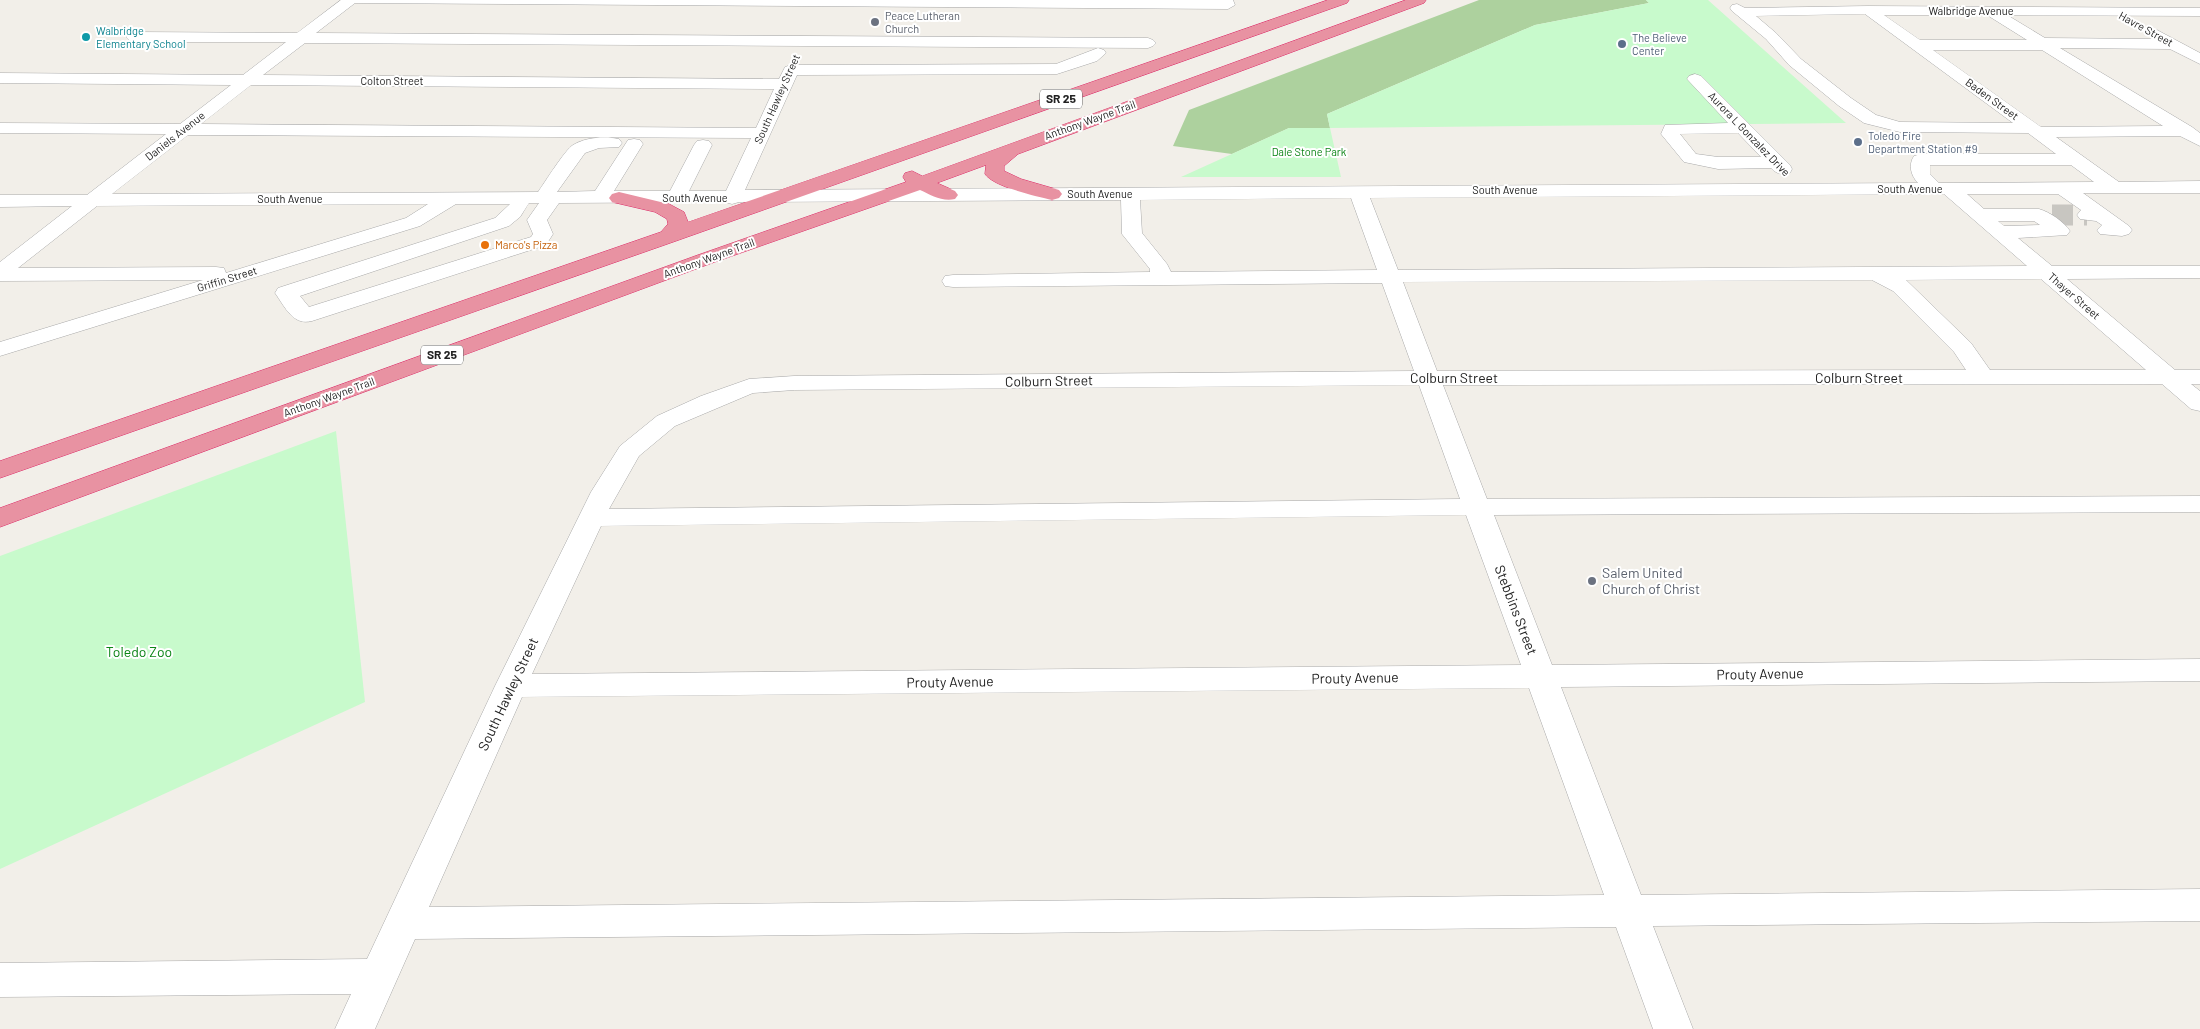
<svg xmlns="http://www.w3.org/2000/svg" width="2200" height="1029" font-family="Barlow,sans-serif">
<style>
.forest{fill:#add19e}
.park{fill:#c8facc}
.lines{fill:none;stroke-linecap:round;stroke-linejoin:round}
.minor-tunnel{stroke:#c8c6c1;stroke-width:21;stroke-dasharray:21 11;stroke-linecap:butt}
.minor-casing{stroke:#a9a9a9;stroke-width:1}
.highway-casing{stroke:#dc2a67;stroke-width:1}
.minor{fill:#fff;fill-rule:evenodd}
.highway{fill:#e892a2;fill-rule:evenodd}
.worship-dot{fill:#6b7280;stroke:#fff;stroke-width:2}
.culture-dot{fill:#0f9aa8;stroke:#fff;stroke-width:2}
.service-dot{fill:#5c6f8a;stroke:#fff;stroke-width:2}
.food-dot{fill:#e8710a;stroke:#fff;stroke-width:2}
.labels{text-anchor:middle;stroke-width:4;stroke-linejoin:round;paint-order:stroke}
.far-street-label{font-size:11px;fill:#222;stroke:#fff}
.far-worship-label{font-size:11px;fill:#5b616d;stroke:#fff;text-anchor:start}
.far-culture-label{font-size:11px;fill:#0d838f;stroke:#fff;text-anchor:start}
.far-service-label{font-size:11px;fill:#4e5e75;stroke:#fff;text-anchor:start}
.far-park-label{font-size:11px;fill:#0c8416;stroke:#fff}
.far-food-label{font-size:11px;fill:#c56008;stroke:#fff;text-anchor:start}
.shield{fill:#fff;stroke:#646464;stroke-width:1}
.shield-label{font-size:12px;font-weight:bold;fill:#222}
.street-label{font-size:14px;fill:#222;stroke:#fff}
.worship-label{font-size:14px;fill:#5b616d;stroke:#fff;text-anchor:start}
.park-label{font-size:14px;fill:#0c8416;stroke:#fff}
</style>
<rect width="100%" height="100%" fill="#f2efe9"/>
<!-- forest -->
<polygon class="forest" points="1479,0 1646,0 1649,3 1535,25 1327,114 1330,128 1289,128 1232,154 1173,146 1189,110"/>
<!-- park -->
<g class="park">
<polygon points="1646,0 1708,0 1846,123 1330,128 1341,177 1181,177 1289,128 1330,128 1327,114 1535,25 1649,3"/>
<polygon points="336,431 365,702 0,869 0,556"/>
</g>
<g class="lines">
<!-- minor-tunnel -->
<polyline class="minor-tunnel" points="2052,215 2087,215"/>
<!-- minor casing -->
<g class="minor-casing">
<g id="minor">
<path d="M341 0H1233L1235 5 1228 9 355 3 316 33 1148 38 1153 40 1156 43 1153 46 1148 48 305 43 263 75 779 79 785 67 791 65 1056 64 1098 48 1104 50 1106 53 1097 61 1057 74 797 75 745 190 1918 183C1911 176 1908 165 1914 156L1921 154H2056L2028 133 1900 132 1864 123 1839 106 1789 65 1766 39 1732 11 1730 8 1732 5 1737 4 1745 8 1868 6 2200 8V16L2007 15 2045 38 2153 39 2149 35 2152 32 2157 30 2200 53V64L2170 49 2060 48 2192 127 2200 133V146L2180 136 2056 137 2119 182 2200 181V193H2083L2129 226 2132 230 2129 234 2122 236 2100 234 2097 230 2102 225 2096 221 2080 219 2077 215 2081 210 2058 194H1967L1984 209H2039C2050 212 2064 222 2070 231L2067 235 2018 238 2052 266H2200V278L2067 279 2175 370H2200V384H2191L2200 391V411L2191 409 2162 384 1443 385 1487 499 2200 496V512L1494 515 1552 665 2200 659V681L1561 687 1641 895 2200 889V921L1653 926 1693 1029H1653L1616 927 415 939 375 1029H335L351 994 0 997V963L367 959 495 686 591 492 620 446 657 416 701 396 749 379 794 376 1414 371 1382 283 953 287 945 286 942 281 945 276 953 275 1150 272V269L1122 234 1121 200 739 202 732 204 725 202 559 203 547 220 553 234 546 245 312 321C293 326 285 307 275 293L278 288 495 218 510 204H456L420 226 0 356V342L203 280 0 281V262L72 206 0 207V195H87L166 134 0 133V123L180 124 231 85 0 83V73L243 75 286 42H134L129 40 126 37 129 34 134 32 297 33ZM1865 14 2013 123 1900 122 1876 115 1851 98 1801 59 1776 33 1756 16ZM1884 15H1987L2027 40H1920ZM1933 50H2042L2163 126 2041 127ZM251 85 774 89 756 128 201 124ZM188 135 751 138 726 191H689L712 145 709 141 703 140 697 141 694 145 670 191H614L643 144 640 140 634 139 628 140 595 191 557 192 585 153 599 148 619 147 622 143 619 139C606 136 586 137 573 145 565 150 545 182 538 192L112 194ZM1930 165H2071L2094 182 1939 183 1930 174ZM1944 194 2027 266 1398 270 1370 198ZM1351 198 1377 270 1171 272 1167 264 1142 233 1140 200ZM529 203H539L527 220 533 234 531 237 309 307 300 296 509 226 520 217ZM428 204 406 218 226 273 224 268 216 267 18 268 97 206ZM1998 221H2034L2040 225 2004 226ZM2041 279 2146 370H1990L1971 343 1906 280ZM1872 280 1893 291 1954 352 1966 370 1437 371 1403 282ZM1419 385 1460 499 609 509 639 456 675 426 753 393 794 390ZM1466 515 1521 665 532 674 601 526ZM1529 688 1604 895 429 907 522 697Z"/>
<path d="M1695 74 1701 76 1790 165 1792 169 1790 173C1781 175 1777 174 1771 168L1718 169 1684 162 1661 134 1665 125 1728 123 1687 79 1689 76ZM1738 133 1761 157H1718L1696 154 1680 134Z"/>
</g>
</g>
<!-- highway casing -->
<g class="highway-casing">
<g id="highway">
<polygon points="1328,0 1349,0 1347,3 673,242 0,478 0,461 661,232 668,224 667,219 655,212 612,202 609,198 612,194 619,192 669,204 684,212 688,222"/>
<path d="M1406 0H1426L1424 3 1018 154 1004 166V171L1021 179 1059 190 1062 194 1059 198 1052 200C1036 196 994 187 985 174L986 165 937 183 955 191 958 195 955 199C942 202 931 195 920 190L712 263 0 527V508L698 255 906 182 903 177 905 173 912 171 922 176Z"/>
</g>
</g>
<!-- minor -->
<use href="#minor" class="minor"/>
<!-- highway -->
<use href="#highway" class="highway"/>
</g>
<!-- markers -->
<g class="worship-dot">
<circle cx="875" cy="22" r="5"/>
<circle cx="1592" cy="581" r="5"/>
</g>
<circle class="culture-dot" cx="86" cy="37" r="5"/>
<g class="service-dot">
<circle cx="1622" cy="44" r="5"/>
<circle cx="1858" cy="142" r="5"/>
</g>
<circle class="food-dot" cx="485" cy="245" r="5"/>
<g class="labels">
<!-- far-street labels -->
<g class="far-street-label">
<text x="1971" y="15">Walbridge Avenue</text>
<text transform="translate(2146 29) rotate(29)" y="4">Havre Street</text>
<text x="392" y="85">Colton Street</text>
<text transform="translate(777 99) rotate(-66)" y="4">South Hawley Street</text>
<text transform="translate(1992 99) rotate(36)" y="4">Baden Street</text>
<text transform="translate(1090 120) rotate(-20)" y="4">Anthony Wayne Trail</text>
<text transform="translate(1749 134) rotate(46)" y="4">Aurora L Gonzalez Drive</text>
<text transform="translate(175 136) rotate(-38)" y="4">Daniels Avenue</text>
<text x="1910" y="193">South Avenue</text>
<text x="1505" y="194">South Avenue</text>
<text x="1100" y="198">South Avenue</text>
<text x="695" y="202">South Avenue</text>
<text x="290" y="203">South Avenue</text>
<text transform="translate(709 258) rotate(-20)" y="4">Anthony Wayne Trail</text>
<text transform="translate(227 279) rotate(-17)" y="4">Griffin Street</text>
<text transform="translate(2074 296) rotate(41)" y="4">Thayer Street</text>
<text transform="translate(329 397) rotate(-20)" y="4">Anthony Wayne Trail</text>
</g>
<!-- far-worship labels -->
<g class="far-worship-label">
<text x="885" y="20">Peace Lutheran<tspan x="885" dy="13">Church</tspan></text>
</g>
<!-- far-culture labels -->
<g class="far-culture-label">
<text x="96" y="35">Walbridge<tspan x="96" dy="13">Elementary School</tspan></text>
</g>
<!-- far-service labels -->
<g class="far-service-label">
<text x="1632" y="42">The Believe<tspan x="1632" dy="13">Center</tspan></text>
<text x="1868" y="140">Toledo Fire<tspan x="1868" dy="13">Department Station #9</tspan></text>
</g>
<!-- far-park labels -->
<g class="far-park-label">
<text x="1309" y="156">Dale Stone Park</text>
</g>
<!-- far-food labels -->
<g class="far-food-label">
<text x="495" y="249">Marco's Pizza</text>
</g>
<!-- shield labels -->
<g class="shield">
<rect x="1040" y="89.5" width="42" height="19" rx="4"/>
<rect x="421" y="345.5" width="42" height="19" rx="4"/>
</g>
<g class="shield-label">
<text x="1061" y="103">SR 25</text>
<text x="442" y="359">SR 25</text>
</g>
<!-- street labels -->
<g class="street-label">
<text x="1454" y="383">Colburn Street</text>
<text x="1859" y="383">Colburn Street</text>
<text transform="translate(1049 381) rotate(-1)" y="5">Colburn Street</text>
<text transform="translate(1516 610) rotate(69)" y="5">Stebbins Street</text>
<text transform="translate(1760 674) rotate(-1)" y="5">Prouty Avenue</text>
<text transform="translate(1355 678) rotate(-1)" y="5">Prouty Avenue</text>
<text transform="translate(950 682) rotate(-1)" y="5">Prouty Avenue</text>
<text transform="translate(508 694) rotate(-65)" y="5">South Hawley Street</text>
</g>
<!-- worship labels -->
<g class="worship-label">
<text x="1602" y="578">Salem United<tspan x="1602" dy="16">Church of Christ</tspan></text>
</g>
<!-- park labels -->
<g class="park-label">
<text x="139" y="657">Toledo Zoo</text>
</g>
</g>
</svg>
